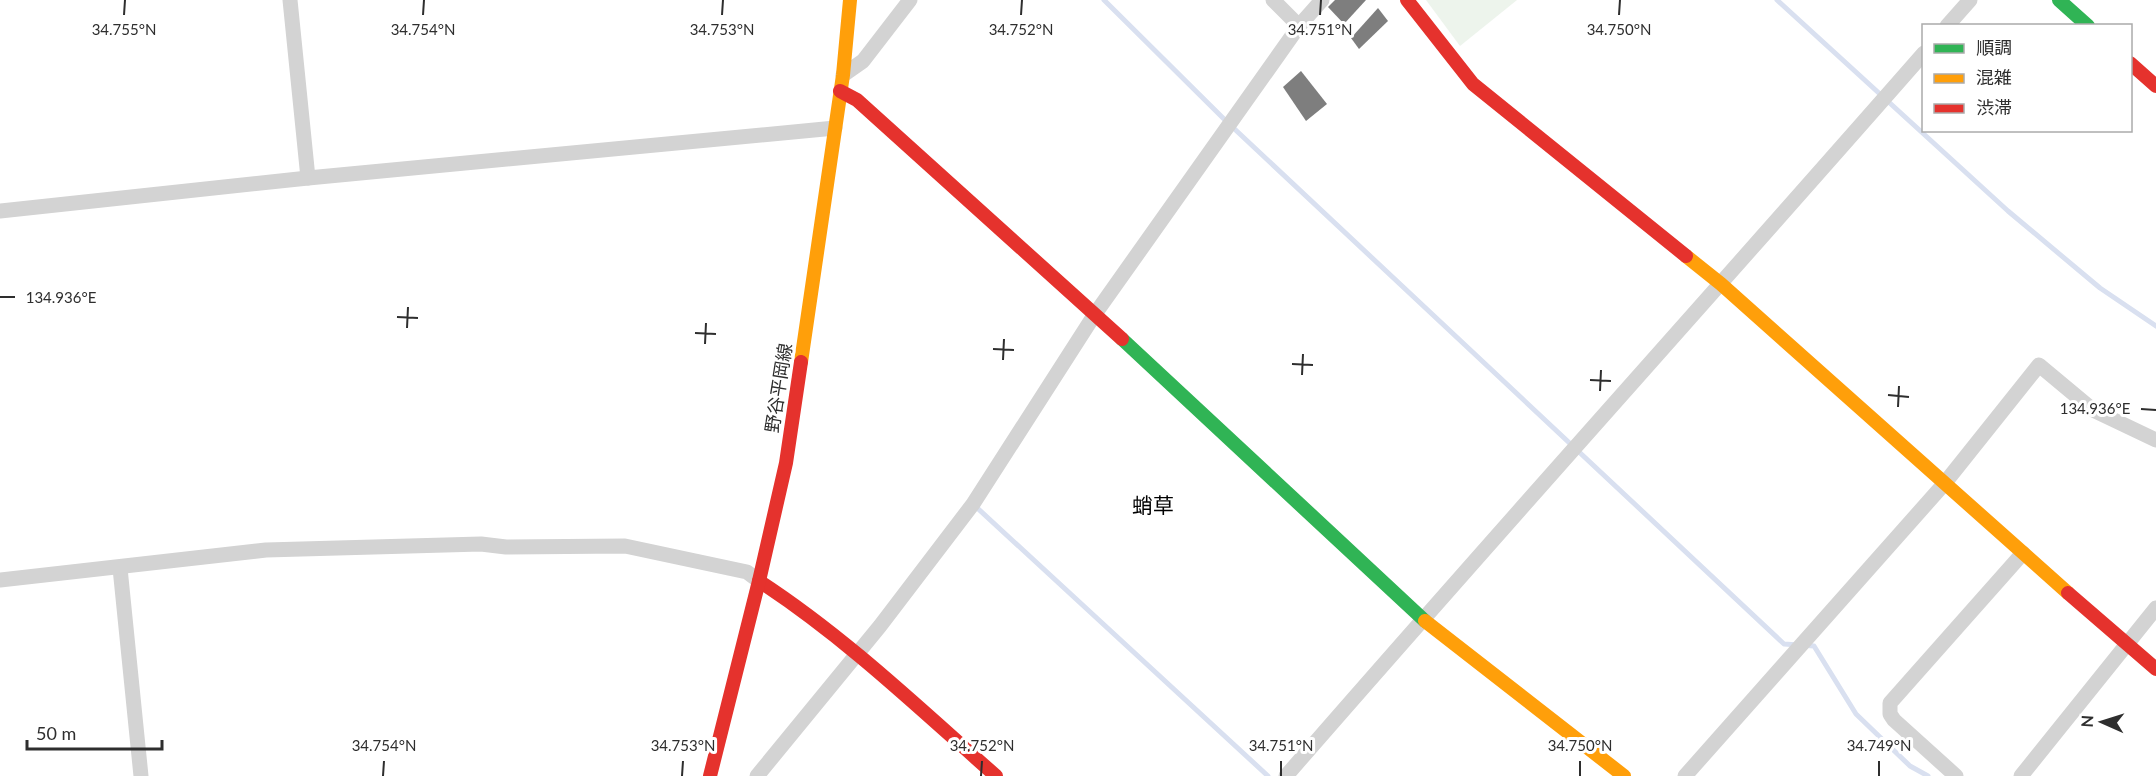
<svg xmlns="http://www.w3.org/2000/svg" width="2156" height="776" font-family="Lato,'Noto Sans JP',sans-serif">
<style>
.green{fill:#edf4ec}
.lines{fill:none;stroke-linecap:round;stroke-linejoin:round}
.stream{stroke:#d9e0f0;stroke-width:5}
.building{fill:#7e7e7e}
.street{stroke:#d3d3d3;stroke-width:15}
.fast{stroke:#30b455;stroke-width:14}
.slow{stroke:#ff9f0a;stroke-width:14}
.jam{stroke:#e5322d;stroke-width:14}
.ticks{fill:none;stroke:#2e2e2e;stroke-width:2}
.labels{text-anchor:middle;stroke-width:6;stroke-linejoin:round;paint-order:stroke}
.street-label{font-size:18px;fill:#2e2e2e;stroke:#fff}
.quarter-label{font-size:21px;fill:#000;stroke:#fff}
.ticks-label{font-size:15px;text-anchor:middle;fill:#2e2e2e;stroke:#fff;stroke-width:6;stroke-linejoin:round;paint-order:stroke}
</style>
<rect width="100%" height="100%" fill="#fff"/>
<!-- green -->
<polygon class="green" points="1426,0 1517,0 1460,46"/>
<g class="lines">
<!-- stream -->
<g class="stream">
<polyline points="1104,0 1226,121 1784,644 1814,646 1856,714 1910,766 1928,776"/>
<polyline points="1777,0 2008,211 2100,288 2156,326"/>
<polyline points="974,505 1268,776"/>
</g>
</g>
<!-- building -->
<g class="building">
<polygon points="1335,0 1366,0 1344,24 1328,7"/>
<polygon points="1378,8 1388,21 1359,49 1351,38"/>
<polygon points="1301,71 1327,104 1306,121 1283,87"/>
</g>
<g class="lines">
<!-- street -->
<g class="street">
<polyline points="290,0 308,178"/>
<polyline points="1273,0 1299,26"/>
<polyline points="1947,26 1970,0"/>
<polyline points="843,75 863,61 910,0"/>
<polyline points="0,211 308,178 835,128"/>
<polyline points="120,568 141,776"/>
<polyline points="0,580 266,550 481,544 506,547 625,546 747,572 759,581"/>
<polyline points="757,776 880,626 973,504 1095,314 1299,26 1322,0"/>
<path d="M1286 776C1497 533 1712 295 1924 53"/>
<polyline points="1685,776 1944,484 2039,365 2093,410 2156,440"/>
<polyline points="1956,776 1894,720 1890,714 1890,703 2023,553"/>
<polyline points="2021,776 2156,608"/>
</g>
<!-- fast -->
<g class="fast">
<polyline points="2059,0 2088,26"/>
<polyline points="1122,339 1425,621"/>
</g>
<!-- slow -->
<g class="slow">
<polyline points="1686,256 1721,284 2068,593"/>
<polyline points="801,362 843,75 850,0"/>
<polyline points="1425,621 1624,776"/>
</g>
<!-- jam -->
<g class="jam">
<polyline points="1407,0 1473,84 1686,256"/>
<polyline points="2130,63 2156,86"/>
<polyline points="840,91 857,100 1122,339"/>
<path d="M759 581C845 637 919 708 996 776"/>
<polyline points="2068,593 2156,669"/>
<polyline points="710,776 759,581 786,463 801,362"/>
</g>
</g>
<!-- ticks -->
<path class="ticks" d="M124 15 125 0M423 15 424 0M722 15 723 0M1021 15 1022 0M1320 15 1321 0M1619 15 1620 0M0 297H15M397 317 418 318M407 328 408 307M695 333 716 334M705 344 706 323M993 349 1014 350M1003 360 1004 339M1292 364 1313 365M1302 375 1303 354M1590 380 1611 381M1600 391 1601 370M1888 395 1909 397M1898 407 1899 386M2141 409 2156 410M383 776 384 761M682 776 683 761M981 776 982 761M1281 776V761M1580 776V761M1879 776V761"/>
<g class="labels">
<!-- street labels -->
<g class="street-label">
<text transform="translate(779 388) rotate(-81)" y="6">野谷平岡線</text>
</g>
<!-- quarter labels -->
<g class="quarter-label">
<text x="1153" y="513">蛸草</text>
</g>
</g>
<g class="ticks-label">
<text x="124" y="35">34.755°N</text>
<text x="423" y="35">34.754°N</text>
<text x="722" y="35">34.753°N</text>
<text x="1021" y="35">34.752°N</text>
<text x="1320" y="35">34.751°N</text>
<text x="1619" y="35">34.750°N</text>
<text x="61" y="303">134.936°E</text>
<text x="2095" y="414">134.936°E</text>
<text x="384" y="751">34.754°N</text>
<text x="683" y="751">34.753°N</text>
<text x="982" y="751">34.752°N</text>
<text x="1281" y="751">34.751°N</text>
<text x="1580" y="751">34.750°N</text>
<text x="1879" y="751">34.749°N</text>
</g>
<!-- legend -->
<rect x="1922" y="24" width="210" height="108" fill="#ffffff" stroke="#ababab" stroke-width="1.5"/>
<rect x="1934" y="44" width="30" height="9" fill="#30b455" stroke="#ababab" stroke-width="1.5"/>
<text x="1976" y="54" font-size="18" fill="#2e2e2e">順調</text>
<rect x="1934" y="74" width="30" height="9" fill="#ff9f0a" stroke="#ababab" stroke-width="1.5"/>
<text x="1976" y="84" font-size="18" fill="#2e2e2e">混雑</text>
<rect x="1934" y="104" width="30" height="9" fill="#e5322d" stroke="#ababab" stroke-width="1.5"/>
<text x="1976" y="114" font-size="18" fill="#2e2e2e">渋滞</text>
<!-- north arrow -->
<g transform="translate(2102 722) rotate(273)" stroke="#ffffff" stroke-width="4.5" paint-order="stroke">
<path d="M0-4.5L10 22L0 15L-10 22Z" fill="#2e2e2e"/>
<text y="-9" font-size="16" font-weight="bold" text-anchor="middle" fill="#2e2e2e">N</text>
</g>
<!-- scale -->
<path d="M27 740v9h135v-9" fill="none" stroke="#2e2e2e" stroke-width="3"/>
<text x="36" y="740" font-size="18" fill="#2e2e2e" stroke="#ffffff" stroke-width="4.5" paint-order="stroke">50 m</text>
</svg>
